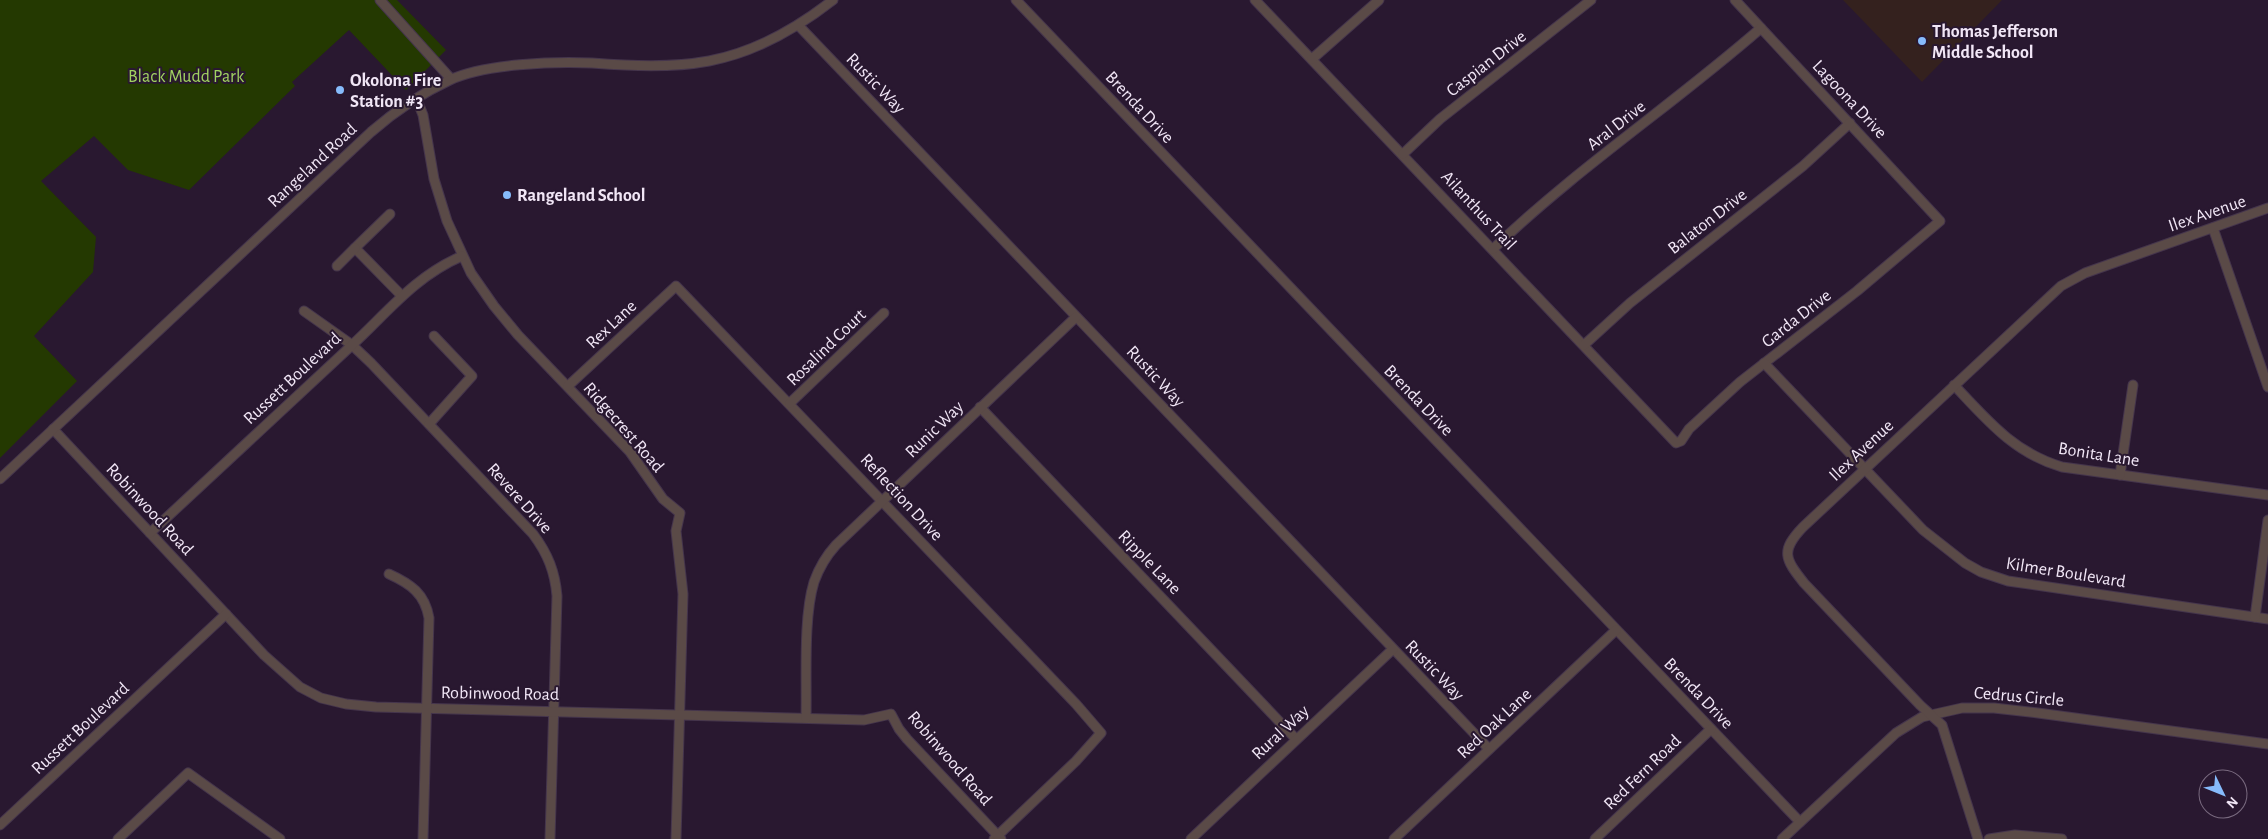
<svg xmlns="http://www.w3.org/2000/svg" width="2268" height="839" font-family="'Alegreya Sans',sans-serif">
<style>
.education{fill:#34211e}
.green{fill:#243901}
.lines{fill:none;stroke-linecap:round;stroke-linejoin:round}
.minor-casing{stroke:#45354c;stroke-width:11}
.minor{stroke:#5a4a47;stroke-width:9}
.poi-dot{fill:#86bbfb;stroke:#291830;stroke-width:2}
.labels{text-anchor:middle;stroke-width:4;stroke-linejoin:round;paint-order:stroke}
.poi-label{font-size:18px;font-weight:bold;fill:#f1e6f6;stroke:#291830;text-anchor:start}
.street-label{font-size:18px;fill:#f1e6f6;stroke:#291830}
.park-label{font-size:18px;fill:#a1d261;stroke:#291830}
</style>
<rect width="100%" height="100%" fill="#291830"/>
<!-- education -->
<polygon class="education" points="1843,0 2002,0 1922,82"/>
<!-- green -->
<polygon class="green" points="0,0 397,0 446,50 406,90 349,30 292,82 295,86 189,190 128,170 94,136 41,181 96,237 93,272 34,336 77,381 0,458"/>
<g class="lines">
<!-- minor casing -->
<g class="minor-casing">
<g id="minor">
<polyline points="380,0 451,79"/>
<polyline points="1016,0 1800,822"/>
<polyline points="1255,0 1676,443 1681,441 1689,429 1740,382 1857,291 1940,221 1735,0"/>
<polyline points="799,26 1489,749"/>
<polyline points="1312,59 1379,0"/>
<polyline points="417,100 423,115 434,179 447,221 471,273 494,306 518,335 630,452 663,499 680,513 676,531 683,594 676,839"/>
<polyline points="1403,154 1440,119 1591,0"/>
<polyline points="390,214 355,248 401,295"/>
<polyline points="2213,228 2268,387"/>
<path d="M1493 249C1576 169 1674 104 1761 28"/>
<polyline points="337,266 355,248"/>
<path d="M304 311 352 345 371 363 533 534C548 554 555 572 557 596L550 839"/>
<polyline points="1584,345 1630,303 1803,166 1850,123"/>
<polyline points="1764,363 1923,530 1965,563 1981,572 2008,581 2268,619"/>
<path d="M1954 385C1987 420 2014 453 2062 467L2268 495"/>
<polyline points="568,386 676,286 1076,704 1101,733 1076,761 994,839"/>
<polyline points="790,403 884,313"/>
<polyline points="980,407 1296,739"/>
<polyline points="429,424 472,376 434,336"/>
<polyline points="53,429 264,655 300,687 321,698 346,704 376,707 864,720 891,714 899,729 907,739 1001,839"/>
<polyline points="2120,475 2133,385"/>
<path d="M0 479 371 132C394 112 422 93 450 80 483 64 555 61 592 63 631 66 671 68 709 61 756 52 796 29 833 0"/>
<path d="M150 533C217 470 284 408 351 346 388 312 414 277 462 256"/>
<path d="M389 574C411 584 425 594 429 618L423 839"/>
<polyline points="2255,617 2268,520"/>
<path d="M806 718C807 679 803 618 814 582 819 568 826 556 836 545L1076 317"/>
<polyline points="0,825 226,614"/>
<polyline points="118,839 188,773 280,839"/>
<polyline points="1191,839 1393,649"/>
<polyline points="1394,839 1616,630"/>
<polyline points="1595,839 1711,729"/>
<polyline points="1782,839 1896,733 1922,717 1962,708 1994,708 2038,713 2268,744"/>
<path d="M1978 839 1942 725 1920 705 1804 583C1785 559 1780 551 1803 527L2061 286 2085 273 2268 208"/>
<polyline points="1989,839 2015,835 2062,839"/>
</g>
</g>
<!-- minor -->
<use href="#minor" class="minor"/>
</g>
<!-- markers -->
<g class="poi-dot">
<circle cx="1922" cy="41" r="5"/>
<circle cx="340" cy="90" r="5"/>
<circle cx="507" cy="195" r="5"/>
</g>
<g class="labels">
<!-- poi labels -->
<g class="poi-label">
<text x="1932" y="37">Thomas Jefferson<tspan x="1932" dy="21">Middle School</tspan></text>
<text x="350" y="86">Okolona Fire<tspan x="350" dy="21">Station #3</tspan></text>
<text x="517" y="201">Rangeland School</text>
</g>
<!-- street labels -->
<g class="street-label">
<text transform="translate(1486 63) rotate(-38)" y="6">Caspian Drive</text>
<text transform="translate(876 83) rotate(46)" y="6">Rustic Way</text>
<text transform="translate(1850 99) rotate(47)" y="6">Lagoona Drive</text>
<text transform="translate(1140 107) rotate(47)" y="6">Brenda Drive</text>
<text transform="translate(1616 125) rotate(-38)" y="6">Aral Drive</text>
<text transform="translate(312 165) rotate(-43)" y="6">Rangeland Road</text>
<text transform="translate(1479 210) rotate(47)" y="6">Ailanthus Trail</text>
<text transform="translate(2207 213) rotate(-19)" y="6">Ilex Avenue</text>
<text transform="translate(1707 221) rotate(-38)" y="6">Balaton Drive</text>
<text transform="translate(1796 318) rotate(-38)" y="6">Garda Drive</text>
<text transform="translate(611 324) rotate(-43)" y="6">Rex Lane</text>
<text transform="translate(826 347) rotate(-44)" y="6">Rosalind Court</text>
<text transform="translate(1156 376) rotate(47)" y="6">Rustic Way</text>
<text transform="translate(292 378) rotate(-43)" y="6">Russett Boulevard</text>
<text transform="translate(1419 400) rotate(46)" y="6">Brenda Drive</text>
<text transform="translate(624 427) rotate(49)" y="6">Ridgecrest Road</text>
<text transform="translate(934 429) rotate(-44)" y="6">Runic Way</text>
<text transform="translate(1861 450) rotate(-43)" y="6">Ilex Avenue</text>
<text transform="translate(2099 454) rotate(9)" y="6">Bonita Lane</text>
<text transform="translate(902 497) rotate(47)" y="6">Reflection Drive</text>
<text transform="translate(520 498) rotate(48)" y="6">Revere Drive</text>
<text transform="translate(150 509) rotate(47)" y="6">Robinwood Road</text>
<text transform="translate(1150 562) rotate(46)" y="6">Ripple Lane</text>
<text transform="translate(2066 572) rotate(9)" y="6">Kilmer Boulevard</text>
<text transform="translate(1435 670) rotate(46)" y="6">Rustic Way</text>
<text transform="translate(500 693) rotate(1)" y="6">Robinwood Road</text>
<text transform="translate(1699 693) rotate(46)" y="6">Brenda Drive</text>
<text transform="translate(2019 696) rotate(5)" y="6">Cedrus Circle</text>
<text transform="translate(1494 723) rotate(-43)" y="6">Red Oak Lane</text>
<text transform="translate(80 728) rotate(-43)" y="6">Russett Boulevard</text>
<text transform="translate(1280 732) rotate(-43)" y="6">Rural Way</text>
<text transform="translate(950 758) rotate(49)" y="6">Robinwood Road</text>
<text transform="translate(1642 772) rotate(-44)" y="6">Red Fern Road</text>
</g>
<!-- park labels -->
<g class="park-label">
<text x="186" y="82">Black Mudd Park</text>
</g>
</g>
<!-- north arrow -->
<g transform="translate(2223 794) rotate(133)"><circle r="24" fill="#291830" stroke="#796a7f"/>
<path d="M0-4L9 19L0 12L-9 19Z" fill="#86bbfb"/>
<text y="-8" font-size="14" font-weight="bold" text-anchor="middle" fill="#f1e6f6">N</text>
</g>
</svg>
